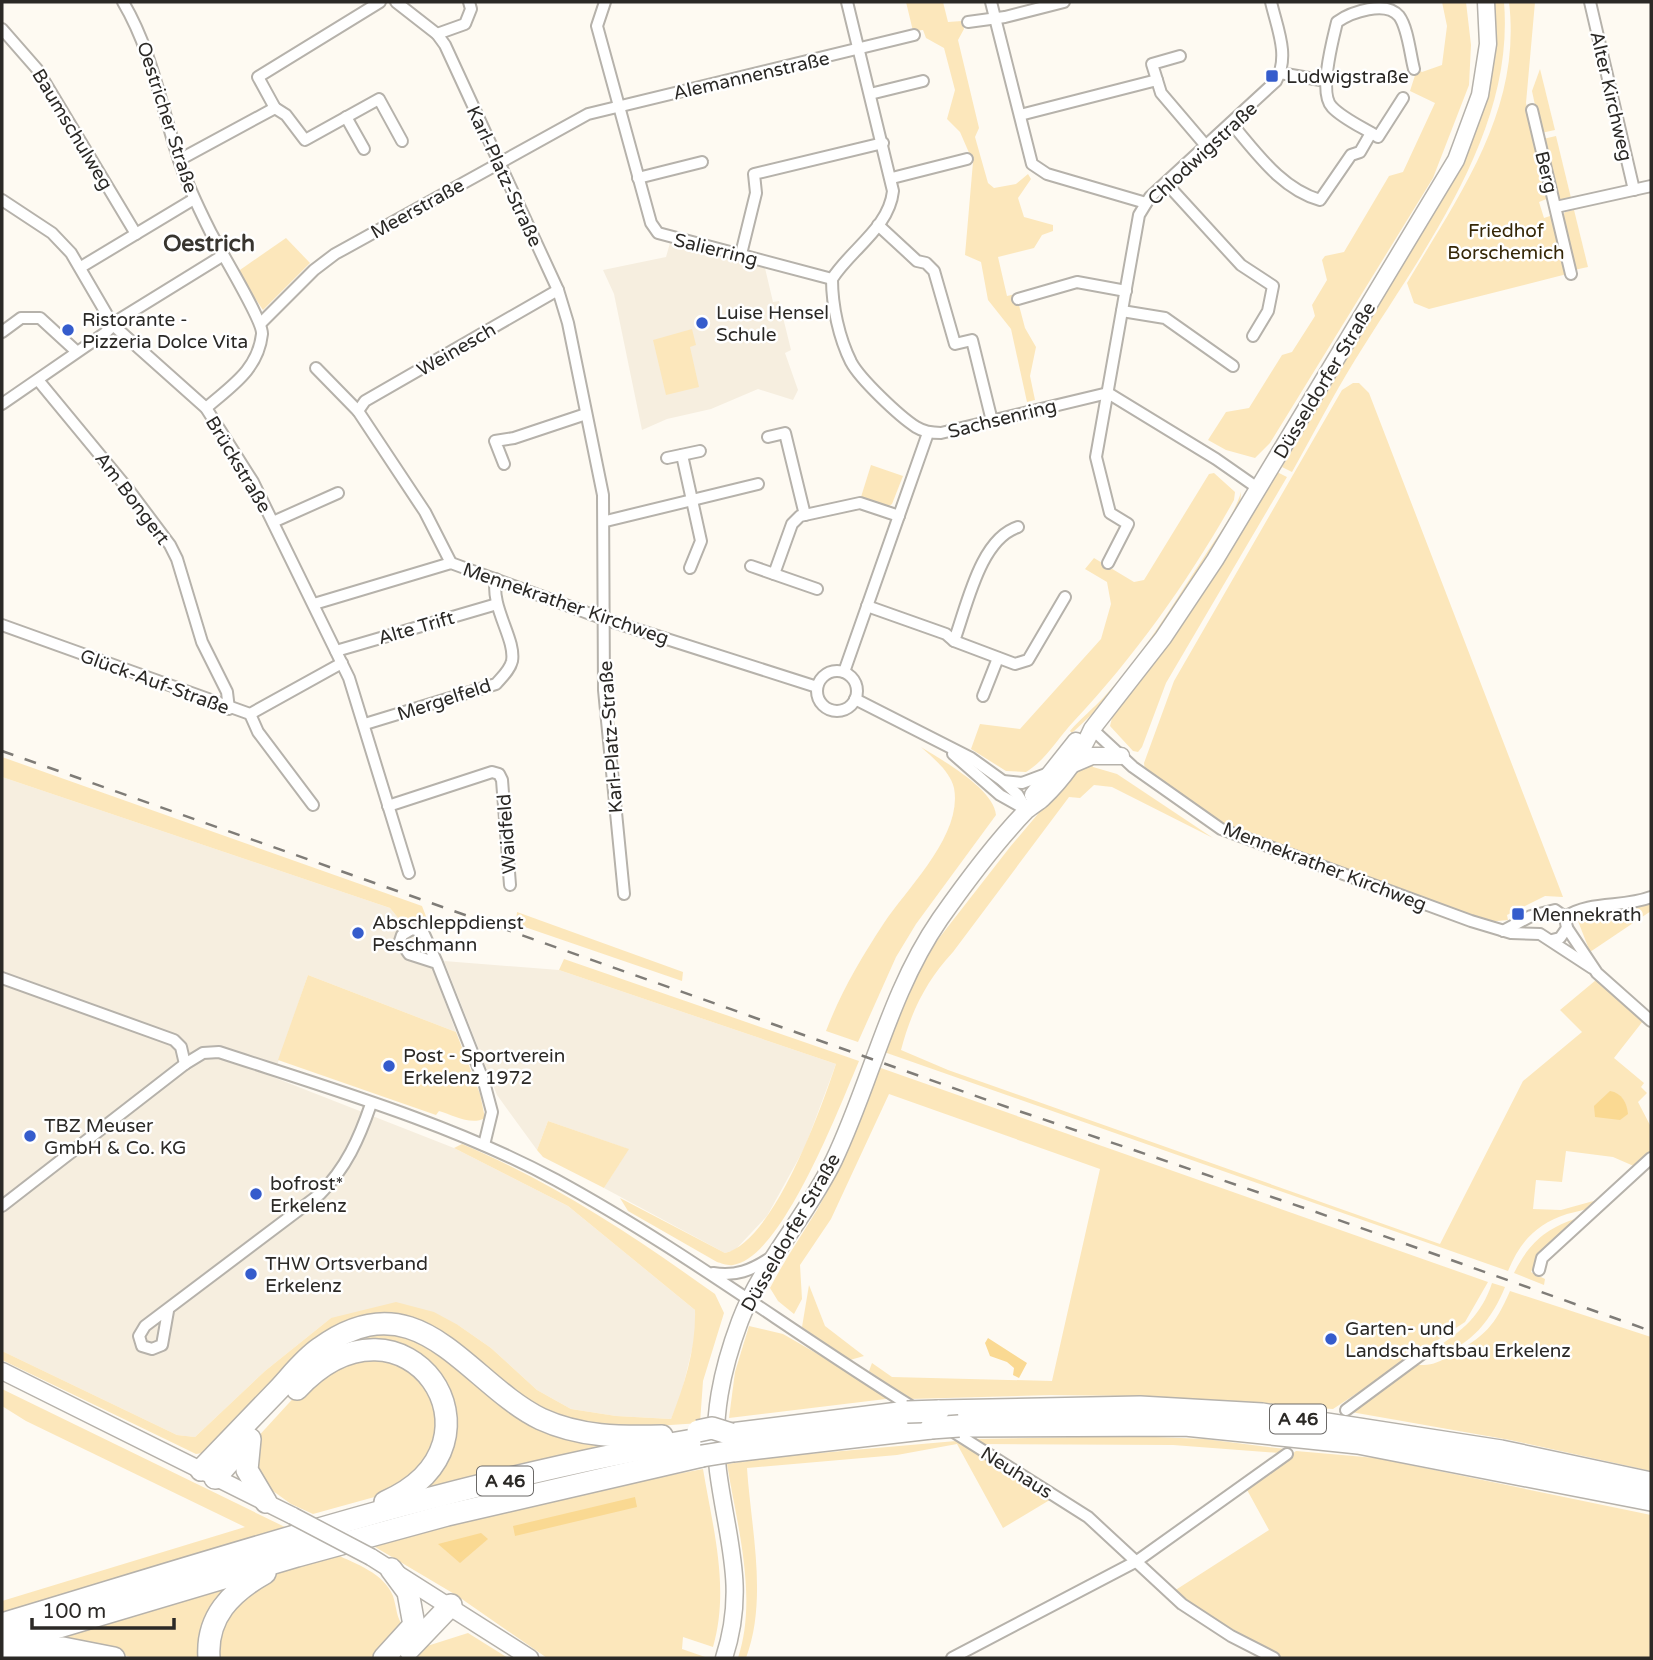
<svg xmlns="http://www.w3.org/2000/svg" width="1653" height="1660" font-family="'Varela Round',sans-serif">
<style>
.built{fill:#f6eedf}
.green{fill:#fce7bb}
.water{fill:#fad992}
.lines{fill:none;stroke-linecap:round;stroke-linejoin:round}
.minor-casing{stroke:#b6b2ab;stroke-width:14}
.secondary-casing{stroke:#b6b2ab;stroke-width:19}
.motorway-casing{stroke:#b6b2ab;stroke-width:24}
.minor{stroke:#fff;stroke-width:10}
.secondary{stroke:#fff;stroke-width:16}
.motorway{stroke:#fff;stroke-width:21}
.rail{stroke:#7f7c77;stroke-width:2.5;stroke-dasharray:12 12;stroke-linecap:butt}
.secondary-bridge-casing{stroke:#b6b2ab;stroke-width:19;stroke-linecap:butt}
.motorway-bridge-casing{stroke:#b6b2ab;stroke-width:24;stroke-linecap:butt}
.secondary-bridge{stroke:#fff;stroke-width:16}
.motorway-bridge{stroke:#fff;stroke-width:21}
.poi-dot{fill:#355ccc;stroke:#fff;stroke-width:2.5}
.labels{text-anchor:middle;stroke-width:5;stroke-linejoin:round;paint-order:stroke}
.shield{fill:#fff;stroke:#6b6967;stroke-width:2}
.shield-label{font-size:18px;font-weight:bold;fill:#2b2926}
.street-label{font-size:19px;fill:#2b2926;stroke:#fff}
.poi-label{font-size:19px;fill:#2b2926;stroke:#fff;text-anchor:start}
.park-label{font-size:19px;fill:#352707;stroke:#fff}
.quarter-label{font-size:23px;font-weight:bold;fill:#38352f;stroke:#fff}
</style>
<rect width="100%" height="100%" fill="#fefaf2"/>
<!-- built -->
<g class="built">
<polygon points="670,243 765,268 773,302 779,301 791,350 785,353 798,390 793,400 758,389 711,409 667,419 642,430 614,294 603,270 666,257"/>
<polygon points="2,777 390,908 404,925 417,926 456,1032 308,975 273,1077 454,1148 568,1206 695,1310 695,1337 681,1395 671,1419 616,1416 571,1409 537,1390 491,1348 458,1325 331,1318 265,1371 195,1437 177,1435 2,1351"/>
<polygon points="444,961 559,970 836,1064 805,1147 767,1216 735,1250 725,1253 604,1188 628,1149 548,1121 537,1150 497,1095"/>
</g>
<!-- green -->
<g class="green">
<polygon points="906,2 943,2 948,22 962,21 964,29 958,40 979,128 975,137 988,183 994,188 1016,184 1028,174 1031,179 1018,198 1024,217 1053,225 1053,231 1042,235 1034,248 998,257 1007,296 1016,294 1025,328 1036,347 1030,376 1035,400 1027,402 1011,329 988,300 981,262 965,255 973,162 960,132 947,119 955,90 944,48 926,38 923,30 913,31"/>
<polygon points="1442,2 1466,2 1471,45 1469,85 1433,178 1270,443 1255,458 1226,450 1208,440 1226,412 1249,408 1282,355 1292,352 1315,316 1312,305 1327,280 1322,260 1325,256 1344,252 1389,176 1403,172 1435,103 1410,91 1417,69 1422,72 1442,65 1447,26"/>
<path d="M1494 2H1504C1515 134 1421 253 1355 360 1332 397 1313 435 1292 472L1282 467C1317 406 1353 345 1389 284 1441 196 1504 110 1494 2Z"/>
<path d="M1509 2H1535L1526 103 1549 198 1539 202 1544 218 1553 215 1567 274 1429 309 1414 303 1407 283C1459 195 1522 110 1509 2Z"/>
<polygon points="1540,69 1555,130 1541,133 1532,91"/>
<polygon points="1556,136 1571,198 1561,200 1557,197 1543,139"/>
<polygon points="1574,210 1588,267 1574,270 1562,217 1565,212"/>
<polygon points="286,238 310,263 263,310 237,272"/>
<polygon points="692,329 696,345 690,347 699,387 666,395 653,340"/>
<polygon points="1353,383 1359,383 1369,393 1563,897 1545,896 1507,915 1508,920 1488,922 1242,835 1210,816 1145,770 1144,763 1174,681 1342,390"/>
<polygon points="871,465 903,476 892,504 887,507 861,497"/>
<polygon points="1277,472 1287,477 1166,683 1142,747 1138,752 1133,751 1110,726 1112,718 1183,624"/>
<path d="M1214 473 1235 492 1234 500C1189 580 1136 655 1074 721 1058 738 1046 760 1026 772L1006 771 971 749 980 724 1020 729 1101 639 1111 604 1107 582 1085 569 1094 558 1134 582 1144 580 1209 474Z"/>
<path d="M1241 492 1240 505 1207 561 1141 656 1105 702 1072 733 1070 731C1081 718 1093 709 1104 697 1143 655 1173 604 1204 557 1217 536 1234 516 1241 492Z"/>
<path d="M921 747C942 760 994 789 996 815L916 924 896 957 858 1042 826 1031C841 992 861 958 884 923 907 888 963 835 954 788 950 771 933 758 921 747Z"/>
<polygon points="2,757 422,906 429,924 404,925 390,908 2,777"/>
<path d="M1090 759 1093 767 1117 774 1213 838 1112 787 1094 785 1080 798 1069 797 953 952C926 981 911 1012 901 1050L948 1070 1440 1244 1523 1081 1582 1032 1560 1010 1596 980 1643 1021 1614 1058 1644 1083 1641 1087 1647 1093 1638 1102 1651 1127V1153L1636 1167 1613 1157 1566 1151 1562 1182 1536 1180 1533 1209 1561 1210 1597 1200 1598 1202C1589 1210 1578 1211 1567 1214 1536 1224 1520 1242 1508 1271L884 1052 920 966 936 942 1010 847 1075 770Z"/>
<path d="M1651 902V911L1590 952 1578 921C1597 907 1628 910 1651 902Z"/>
<polygon points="517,912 683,972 682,981 516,924"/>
<path d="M564 959 859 1061C841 1103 782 1259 733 1265 728 1266 721 1263 717 1262L628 1211 620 1198 725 1253C774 1241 821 1109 836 1064L559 970Z"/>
<path d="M308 975 456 1032 480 1094 485 1118C471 1126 453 1115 439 1111L436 1115 278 1060Z"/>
<path d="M878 1067 1488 1282 1465 1322 1333 1409 1131 1396 1051 1395 909 1399 869 1371 872 1363 892 1377 1052 1381 1100 1169 889 1094 831 1219 800 1265 802 1299 794 1314 778 1301 770 1288C784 1261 801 1236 817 1210 843 1165 862 1116 878 1067Z"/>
<polygon points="548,1121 629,1149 604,1188 543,1157 537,1150"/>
<path d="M462 1144C556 1184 632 1235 715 1294L724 1313 703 1381 700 1423 612 1429 574 1422 525 1401 448 1335 420 1324 362 1322 209 1452 196 1454 2 1360V1351L177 1435 195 1437 265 1371 331 1318 396 1302 434 1312 458 1325 491 1348 537 1390 571 1409 616 1416 671 1419C685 1384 696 1348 695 1310L568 1206 454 1148Z"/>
<path d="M1578 1218 1543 1250 1531 1272 1545 1279 1544 1285 1514 1273C1529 1243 1546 1228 1578 1218Z"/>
<path d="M1492 1283 1505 1287C1493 1317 1470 1349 1436 1354L1435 1348C1462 1332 1482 1314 1492 1283Z"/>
<polygon points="809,1285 825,1326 864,1356 850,1360 802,1327"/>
<path d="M1510 1291 1651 1337V1471L1510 1440 1351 1412 1414 1364C1430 1367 1437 1363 1451 1355 1484 1337 1495 1326 1510 1291Z"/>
<polygon points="749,1326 783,1334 894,1398 729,1418 735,1372"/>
<polygon points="409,1331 505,1401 629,1441 417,1490 450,1436 411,1352 298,1374 357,1333"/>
<polygon points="394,1357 436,1397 434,1459 389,1493 313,1514 291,1504 255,1478 253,1442 310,1380 329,1366"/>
<polygon points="2,1389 285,1527 2,1616 2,1601 245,1527 26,1421 2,1406"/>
<polygon points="1131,1436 1205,1439 1285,1449 1280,1453 1173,1445 981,1444 975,1439"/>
<path d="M956 1441 1053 1498 1003 1528 957 1444 897 1455 747 1468C751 1529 768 1599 746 1658H738C758 1598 737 1525 727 1464L774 1457Z"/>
<polygon points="1296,1451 1376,1458 1651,1515 1651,1658 1283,1658 1192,1606 1174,1591 1269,1530 1246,1488"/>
<path d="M703 1469C713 1529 730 1588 713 1647L683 1637 682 1649 708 1658H547L456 1595 370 1544 582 1492Z"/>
<path d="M335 1554C356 1564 384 1573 393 1596 397 1608 396 1618 404 1627L376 1658H215L219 1620 274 1574Z"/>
<polygon points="240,1581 206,1658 133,1658 100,1647 37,1643"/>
<polygon points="468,1633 508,1658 407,1658 424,1647"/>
</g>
<!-- water -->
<g class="water">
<path d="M1610 1091C1622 1093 1627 1103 1628 1114L1620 1120 1595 1117 1594 1106Z"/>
<polygon points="988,1338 1027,1363 1019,1378 1013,1375 1014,1368 1007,1362 990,1356 985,1343"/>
<polygon points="635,1497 637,1507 515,1536 513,1526"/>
<polygon points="481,1533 488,1539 460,1563 438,1544"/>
</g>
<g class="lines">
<!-- minor casing -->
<g class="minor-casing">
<g id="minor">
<path d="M123 2C151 49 161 105 178 157 186 182 198 207 210 231 219 249 263 320 262 334 258 370 231 386 206 408"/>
<polyline points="396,2 437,34 445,45 558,290 568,323 603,495 604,690 624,894"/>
<polyline points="605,2 597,26 651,223 658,233 832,279"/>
<path d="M847 2 893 191C889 228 851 249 832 279 832 306 839 338 851 362 860 379 899 416 916 427 924 432 932 433 941 433L1108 393 1216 459 1259 489"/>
<polyline points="991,2 1032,164 1047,174 1146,203"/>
<polyline points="1590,2 1634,190"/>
<polyline points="968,22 1005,17 1064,2"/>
<polyline points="2,29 37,69 136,234"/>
<polyline points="437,34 465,24 471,9 469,2"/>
<polyline points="1280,73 1326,81"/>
<polyline points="1157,80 1152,64 1180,56"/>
<polyline points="870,94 923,81"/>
<path d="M1403 98 1378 137C1364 128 1343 119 1332 107 1318 93 1333 39 1337 22 1351 12 1386 0 1399 16 1408 28 1410 54 1414 69"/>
<polyline points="275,108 286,115 305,140 379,99 402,141"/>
<polyline points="1532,110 1571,274"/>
<polyline points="1020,115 1157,80 1161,93 1207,147"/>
<polyline points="346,117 364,149"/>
<path d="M1231 123C1256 152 1281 189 1320 200L1351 155 1360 152 1371 133"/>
<polyline points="179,160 275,108 258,77 380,2"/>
<polyline points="638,178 702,162"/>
<polyline points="892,178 967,159"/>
<polyline points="1166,183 1241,265 1273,286 1268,311 1253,336"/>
<polyline points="2,200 52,233 71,253 113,325 206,408 253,482 349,678 409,873"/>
<polyline points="1556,207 1651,186"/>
<polyline points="878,225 917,261 926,263 934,271 955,344 972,340 992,421"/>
<polyline points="741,254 756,193 754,174 883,143"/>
<polyline points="81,267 194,199"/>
<polyline points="1018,299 1077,282 1126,291"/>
<polyline points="1122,311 1165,318 1233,366"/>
<polyline points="261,323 314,270 335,254 588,114 914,35"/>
<polyline points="2,332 21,318 40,318 76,351"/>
<polyline points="316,368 358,411"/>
<polyline points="38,380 128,489 170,545 177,559 202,642 227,692 229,709"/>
<polyline points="2,404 105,333 120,319 222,256"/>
<polyline points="768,437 785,433 805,515"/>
<polyline points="682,455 701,541 690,568"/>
<polyline points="667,458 700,451"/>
<polyline points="504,464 495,441 514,438 586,414"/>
<polyline points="606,521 758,484"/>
<polyline points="273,522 338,493"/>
<polyline points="451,563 425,512 358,411 365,401 558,290"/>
<path d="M1108 563 1128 524 1110 513 1096 457 1139 215 1150 197 1276 81C1290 56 1277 28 1271 2"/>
<polyline points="751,566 817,589"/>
<polyline points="774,574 792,524 800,516 860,503 899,516"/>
<polyline points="314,604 451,563 604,619 817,687"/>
<polyline points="867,606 946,634 954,641 1015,664 1028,660 1065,597"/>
<polyline points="2,625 250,714 342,663"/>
<path d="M954 641C967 606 980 539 1018 527"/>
<polyline points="336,651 497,604"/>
<circle cx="837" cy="691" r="20"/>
<polyline points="844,672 928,433"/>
<polyline points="983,696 998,658"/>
<polyline points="855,699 971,758 1003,781 1022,783 1046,774"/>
<polyline points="250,714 258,732 313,805"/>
<path d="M365 724 496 684C502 677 510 670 512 661 516 639 490 607 496 579"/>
<polyline points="1092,729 1133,767 1221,829 1471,921 1511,933 1540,934 1592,968"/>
<polyline points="953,754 1000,795 1027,810"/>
<polyline points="1003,781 1018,795 1027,810"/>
<polyline points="388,806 492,772 499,774 502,780 510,885"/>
<path d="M1565 917C1591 900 1623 908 1651 897"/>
<polyline points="1567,928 1597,973 1651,1021"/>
<polyline points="1503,931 1531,916 1555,910 1565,917 1567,928 1560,938 1552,940"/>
<polyline points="437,963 423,932 412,929 402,935 400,941 409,954 437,963 484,1082 492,1112 484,1145"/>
<polyline points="2,978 174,1040 181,1047 185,1064"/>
<path d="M2 1206 185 1064 203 1053 219 1052C332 1089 452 1124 556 1180 681 1248 794 1334 914 1408"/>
<polyline points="1539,1270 1542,1258 1651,1158"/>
<path d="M713 1273C735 1277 752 1270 770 1258"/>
<path d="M168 1311 162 1345 152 1349 142 1346 139 1336 145 1326 320 1194C346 1168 359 1139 371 1104"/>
<polyline points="1346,1410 1423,1353"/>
<polyline points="949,1429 1088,1517 1182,1604 1231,1636 1274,1658"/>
<polyline points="952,1658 1137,1561 1287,1454"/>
</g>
</g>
<!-- secondary casing -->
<g class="secondary-casing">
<g id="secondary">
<polyline points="1071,765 1092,756 1121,756"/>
<polyline points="1033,795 1076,741"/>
<polyline points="2,1371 293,1516"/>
<polyline points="371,1557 530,1658"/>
<path d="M724 1658C747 1588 727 1540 718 1471 711 1418 722 1369 740 1321 762 1263 807 1216 834 1160 872 1080 889 993 940 919 966 882 995 843 1026 811 1031 806 1038 803 1043 798 1062 780 1081 754 1092 729L1163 638 1215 560 1456 160 1480 95 1488 44 1486 2"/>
</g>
</g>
<!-- motorway casing -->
<g class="motorway-casing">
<g id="motorway">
<path d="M297 1389C405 1274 520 1443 385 1502"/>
<polyline points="938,1411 1140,1407 1262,1414 1501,1451 1651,1483"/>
<polyline points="959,1426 1185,1425 1358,1443 1651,1500"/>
<polyline points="731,1434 907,1412"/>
<polyline points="250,1439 247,1470 266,1502"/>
<polyline points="733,1451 931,1428"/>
<path d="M201 1470C227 1443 253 1416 279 1389 292 1375 304 1359 320 1348 419 1276 467 1383 541 1419 580 1437 620 1437 662 1436"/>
<polyline points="215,1478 244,1445"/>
<path d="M2 1624C232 1555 462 1479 699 1439"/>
<polyline points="2,1644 297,1556 447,1515 702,1456"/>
<polyline points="409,1649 451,1605"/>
<polyline points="7,1652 63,1648 114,1658"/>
<path d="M209 1658C206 1617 231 1592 265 1573"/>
<polyline points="384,1658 414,1625 408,1592 391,1569"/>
</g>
</g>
<!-- minor -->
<use href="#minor" class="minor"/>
<!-- secondary -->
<use href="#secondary" class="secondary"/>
<!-- motorway -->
<use href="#motorway" class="motorway"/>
<!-- rail -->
<polyline class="rail" points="2,751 1007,1107 1316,1212 1651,1331"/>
<!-- secondary-bridge casing -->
<g class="secondary-bridge-casing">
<polyline id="secondary-bridge" points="293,1516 371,1557"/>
</g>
<!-- motorway-bridge casing -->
<g class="motorway-bridge-casing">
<g id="motorway-bridge">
<polyline points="907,1412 938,1411"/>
<polyline points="931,1428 959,1426"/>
<polyline points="698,1431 712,1428 731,1434"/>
<polyline points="702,1456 733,1451"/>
</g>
</g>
<!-- secondary-bridge -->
<use href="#secondary-bridge" class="secondary-bridge"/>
<!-- motorway-bridge -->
<use href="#motorway-bridge" class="motorway-bridge"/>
</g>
<!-- markers -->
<g class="poi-dot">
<rect x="1265" y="69" width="14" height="14" rx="3.5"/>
<circle cx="702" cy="323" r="7"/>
<circle cx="68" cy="330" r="7"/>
<rect x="1511" y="907" width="14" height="14" rx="3.5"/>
<circle cx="358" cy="933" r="7"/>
<circle cx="389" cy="1066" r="7"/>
<circle cx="30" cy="1136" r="7"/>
<circle cx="256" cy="1194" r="7"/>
<circle cx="251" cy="1274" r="7"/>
<circle cx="1331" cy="1339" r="7"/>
</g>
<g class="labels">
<!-- shield labels -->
<g class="shield">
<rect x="1270" y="1404.5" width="56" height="29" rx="5"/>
<rect x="477" y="1466.5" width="56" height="29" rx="5"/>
</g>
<g class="shield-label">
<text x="1298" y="1425">A 46</text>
<text x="505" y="1487">A 46</text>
</g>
<!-- street labels -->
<g class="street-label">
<text transform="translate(751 75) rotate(-13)" y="7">Alemannenstraße</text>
<text transform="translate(1612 96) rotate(77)" y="7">Alter Kirchweg</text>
<text transform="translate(168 117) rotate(72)" y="7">Oestricher Straße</text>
<text transform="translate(73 129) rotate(59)" y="7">Baumschulweg</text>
<text transform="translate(1202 153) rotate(-43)" y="7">Chlodwigstraße</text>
<text transform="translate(1547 172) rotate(76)" y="7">Berg</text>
<text transform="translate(505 176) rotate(65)" y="7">Karl-Platz-Straße</text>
<text transform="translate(417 208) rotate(-29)" y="7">Meerstraße</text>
<text transform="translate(716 249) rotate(14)" y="7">Salierring</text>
<text transform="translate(456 349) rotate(-30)" y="7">Weinesch</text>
<text transform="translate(1324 380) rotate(-59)" y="7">Düsseldorfer Straße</text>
<text transform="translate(1002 418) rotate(-14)" y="7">Sachsenring</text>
<text transform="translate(239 464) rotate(59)" y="7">Brückstraße</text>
<text transform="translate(133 498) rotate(53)" y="7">Am Bongert</text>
<text transform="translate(566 603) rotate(19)" y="7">Mennekrather Kirchweg</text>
<text transform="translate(416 627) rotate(-16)" y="7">Alte Trift</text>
<text transform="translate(155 681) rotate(20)" y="7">Glück-Auf-Straße</text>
<text transform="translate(444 699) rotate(-18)" y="7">Mergelfeld</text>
<text transform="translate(610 737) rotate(-94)" y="7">Karl-Platz-Straße</text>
<text transform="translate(506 834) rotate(-94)" y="7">Waidfeld</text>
<text transform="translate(1325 866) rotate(21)" y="7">Mennekrather Kirchweg</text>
<text transform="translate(790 1232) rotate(-60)" y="7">Düsseldorfer Straße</text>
<text transform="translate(1017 1472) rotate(32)" y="7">Neuhaus</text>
</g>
<!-- poi labels -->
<g class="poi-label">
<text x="1286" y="83">Ludwigstraße</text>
<text x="716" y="319">Luise Hensel<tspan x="716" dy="22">Schule</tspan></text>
<text x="82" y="326">Ristorante -<tspan x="82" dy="22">Pizzeria Dolce Vita</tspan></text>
<text x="1532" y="921">Mennekrath</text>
<text x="372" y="929">Abschleppdienst<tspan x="372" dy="22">Peschmann</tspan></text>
<text x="403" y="1062">Post - Sportverein<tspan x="403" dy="22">Erkelenz 1972</tspan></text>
<text x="44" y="1132">TBZ Meuser<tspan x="44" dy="22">GmbH &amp; Co. KG</tspan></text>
<text x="270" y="1190">bofrost*<tspan x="270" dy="22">Erkelenz</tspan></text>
<text x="265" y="1270">THW Ortsverband<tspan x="265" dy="22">Erkelenz</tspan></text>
<text x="1345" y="1335">Garten- und<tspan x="1345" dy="22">Landschaftsbau Erkelenz</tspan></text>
</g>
<!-- park labels -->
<g class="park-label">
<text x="1506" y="237">Friedhof<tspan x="1506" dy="22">Borschemich</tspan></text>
</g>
<!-- quarter labels -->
<g class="quarter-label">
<text x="209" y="251">Oestrich</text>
</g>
</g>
<!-- border -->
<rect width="1653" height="1660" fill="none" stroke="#2b2926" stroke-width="7"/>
<!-- scale -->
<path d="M32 1618v10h142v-10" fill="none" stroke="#2b2926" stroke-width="3.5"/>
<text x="42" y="1618" font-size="21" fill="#2b2926" stroke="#ffffff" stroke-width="5" paint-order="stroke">100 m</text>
</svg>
